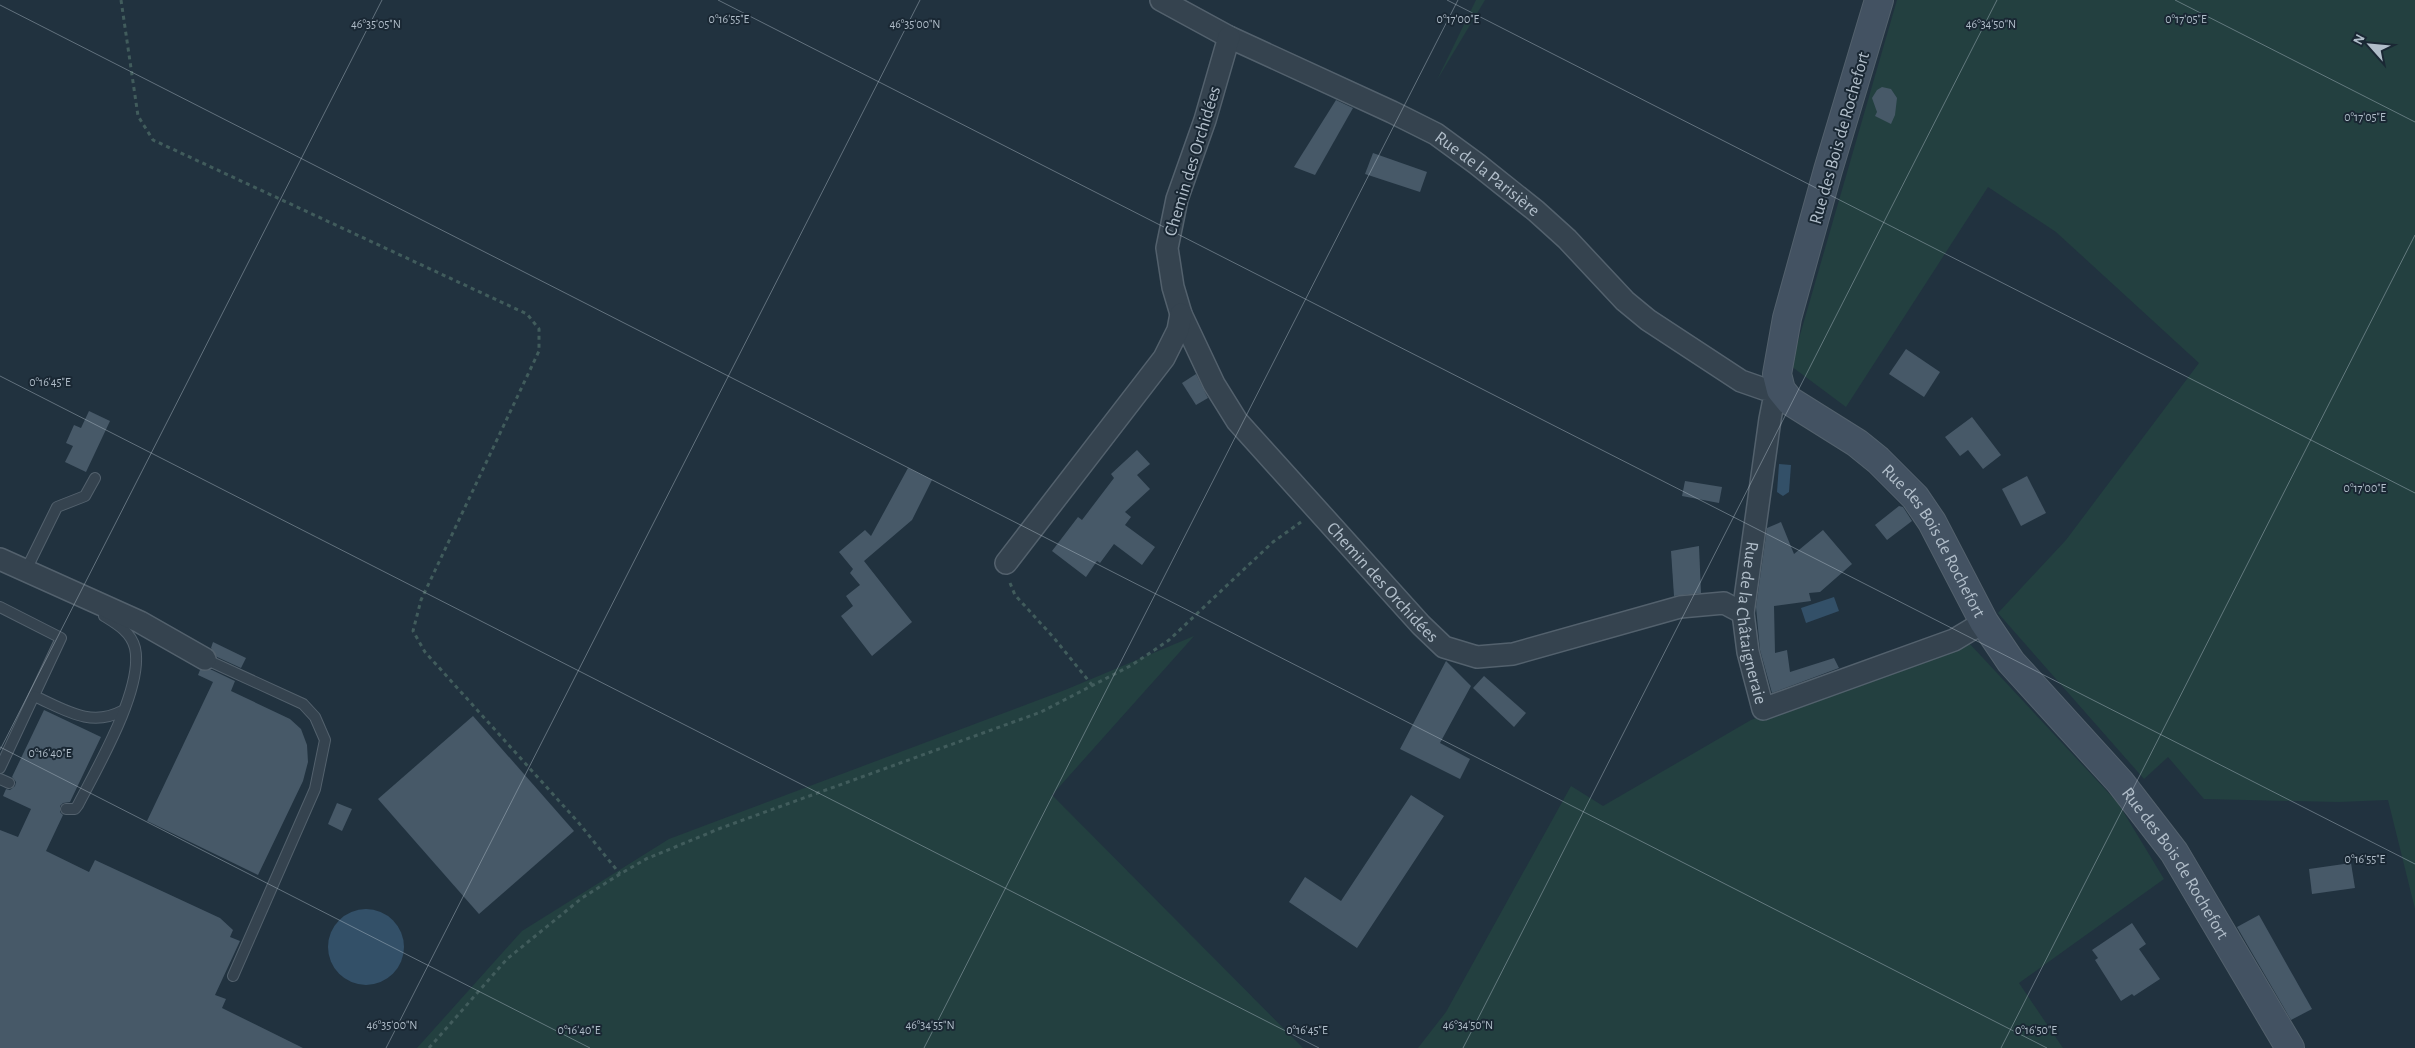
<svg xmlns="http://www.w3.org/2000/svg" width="2415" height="1048" font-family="'Alegreya Sans',sans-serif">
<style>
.green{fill:#234040}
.water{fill:#335068}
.building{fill:#475968}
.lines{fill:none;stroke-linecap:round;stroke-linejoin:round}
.lane-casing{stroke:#53616d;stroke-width:12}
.street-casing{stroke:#53616d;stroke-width:24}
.secondary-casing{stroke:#53616d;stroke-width:30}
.path{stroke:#415c5c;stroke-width:3;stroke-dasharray:4 4;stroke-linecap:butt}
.lane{stroke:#35434f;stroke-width:10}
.street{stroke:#35434f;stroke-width:21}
.secondary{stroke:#435262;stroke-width:28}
.ticks{fill:none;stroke:#b1beca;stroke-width:1;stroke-opacity:0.45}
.labels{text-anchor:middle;stroke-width:4;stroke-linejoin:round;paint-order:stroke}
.street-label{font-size:18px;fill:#b1beca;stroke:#1a2834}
.ticks-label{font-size:12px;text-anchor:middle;fill:#b1beca;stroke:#1a2834;stroke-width:4;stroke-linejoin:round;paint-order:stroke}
</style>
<rect width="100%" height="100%" fill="#21323f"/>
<!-- green -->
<g class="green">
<polygon points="1476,0 1485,0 1437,80"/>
<polygon points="1897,0 2415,0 2415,909 2388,800 2338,802 2204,799 2168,757 2144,779 1998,613 2066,540 2199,363 2056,232 1988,187 1846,407 1791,366"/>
<polygon points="1194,636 1052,795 1303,1048 417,1048 522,931 669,839 1065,690"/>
<polygon points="1969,643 2118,803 2164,879 2019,983 2063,1048 1418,1048 1446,1012 1571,786 1603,806 1751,720"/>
</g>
<!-- water -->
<g class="water">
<polygon points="1779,464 1791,465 1789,492 1783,496 1777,492"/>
<polygon points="1834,597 1839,611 1806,623 1801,608"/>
<circle cx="366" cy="947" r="38"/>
</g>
<!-- building -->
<g class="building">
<polygon points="1882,87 1891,89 1897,98 1895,115 1891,124 1875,116 1877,112 1872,98 1877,90"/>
<polygon points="1336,100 1353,108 1315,175 1294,167"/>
<polygon points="1373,153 1427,172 1420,192 1365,174"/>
<polygon points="1906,349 1940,372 1924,397 1889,374"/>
<polygon points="1196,374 1208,398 1196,405 1182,383"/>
<polygon points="89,411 110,421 86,472 65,462 73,446 66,443 74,425 81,428"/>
<polygon points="1972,417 2001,455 1983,469 1968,450 1960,456 1945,437"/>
<polygon points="1137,450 1150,464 1137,475 1150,489 1125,512 1131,517 1125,525 1155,547 1142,565 1114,544 1100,563 1097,561 1086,577 1052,551 1078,517 1082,520 1114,478 1111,474"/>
<polygon points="908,468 932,480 912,520 864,561 912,622 872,656 841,616 853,606 846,596 860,585 850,573 853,569 839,552 865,530 871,536"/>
<polygon points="2027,476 2046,513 2021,526 2002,489"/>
<polygon points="1685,481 1722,487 1719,503 1682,496"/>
<polygon points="1899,506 1903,507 1912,521 1887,540 1875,525"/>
<polygon points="1781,522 1794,554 1823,530 1852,564 1820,592 1809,593 1811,601 1774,606 1775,653 1787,650 1790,672 1834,658 1839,668 1772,693 1760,650 1756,607 1767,528"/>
<polygon points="1699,546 1701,593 1674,596 1671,551"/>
<polygon points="213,642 246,658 241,668 217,657 211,648"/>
<polygon points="1446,661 1471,686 1440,743 1470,759 1460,779 1400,749"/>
<polygon points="200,670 212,670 235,681 231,691 290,719 301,729 307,745 308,762 303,781 258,875 147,821 213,682 198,675"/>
<polygon points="1484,676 1526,713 1514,727 1473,688"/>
<polygon points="44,710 101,737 70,802 63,803 60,806 60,812 63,815 46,851 89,872 95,860 220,918 233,930 230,937 240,941 215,995 226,999 222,1008 303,1048 0,1048 0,830 18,837 31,809 3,796 6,789 10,790 15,786 16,782 12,777"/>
<polygon points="473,716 574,831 479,914 378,799"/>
<polygon points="1411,795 1444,816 1357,948 1289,902 1305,877 1341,901"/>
<polygon points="337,803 352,809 342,831 328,824"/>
<polygon points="2351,863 2355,888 2312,894 2309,869"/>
<polygon points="2259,915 2312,1009 2291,1020 2237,927"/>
<polygon points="2132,923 2146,944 2139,949 2160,979 2134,996 2132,994 2121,1001 2095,960 2098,958 2092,950"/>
</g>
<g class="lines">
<!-- lane casing -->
<g class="lane-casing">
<g id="lane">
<polyline points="26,570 57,507 85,496 95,478"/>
<polyline points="0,607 61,638 0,768"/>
<polyline points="205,659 303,704 315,717 325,740 315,789 233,976"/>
<path d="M34 696C64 709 90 728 122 711"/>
<polyline points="0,779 9,783"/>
<path d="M66 809H75L78 805C97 768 144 688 135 648 131 632 117 624 104 616"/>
</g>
</g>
<!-- street casing -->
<g class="street-casing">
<g id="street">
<path id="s1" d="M1161 0 1229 37 1392 112 1436 134 1477 164 1536 211 1567 239 1625 301 1648 320 1741 381 1764 389 1781 390 1773 404 1770 419 1743 613 1748 652 1763 709 1954 640 1984 622"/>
<path id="s2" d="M1229 37 1205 120 1177 199 1167 248 1173 287 1181 314 1214 384 1237 421 1421 625 1444 647 1477 657 1513 654 1680 607 1724 603 1743 613"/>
<polyline points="0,559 140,622 205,659"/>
<polyline points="1006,563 1164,358 1178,330 1181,314"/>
</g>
</g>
<!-- secondary casing -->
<g class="secondary-casing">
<g id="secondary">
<path id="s3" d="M1879 0 1828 170 1787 318 1777 374 1781 390 1790 401 1857 443 1878 460 1915 497 1932 522 1984 622 2011 662 2120 782 2174 852 2290 1048"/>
</g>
</g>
<!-- path -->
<g class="path">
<polyline points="121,0 138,116 153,140 527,314 539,329 539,351 421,600 413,631 425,652 578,822 620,874"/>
<polyline points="1010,583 1015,595 1054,638 1092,685"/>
<polyline points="429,1048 507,959 582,898 620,874 646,859 721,828 1041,712 1132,665 1169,640 1273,542 1301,522"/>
</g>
<!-- lane -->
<use href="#lane" class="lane"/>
<!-- street -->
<use href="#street" class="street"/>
<!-- secondary -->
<use href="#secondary" class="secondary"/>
</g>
<!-- ticks -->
<path class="ticks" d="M718 0 2415 864M1447 0 2415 493M2175 0 2415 122M0 5 2047 1048M0 376 1319 1048M0 747 590 1048M0 750 382 0M386 1048 920 0M924 1048 1458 0M1463 1048 1997 0M2001 1048 2415 235"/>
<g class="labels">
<!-- street labels -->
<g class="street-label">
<text transform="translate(1839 138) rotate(-74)" y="6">Rue des Bois de Rochefort</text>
<text transform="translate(1192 161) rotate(-73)" y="6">Chemin des Orchidées</text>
<text dy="6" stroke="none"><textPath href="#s1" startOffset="371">Rue de la Parisière</textPath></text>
<text dy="6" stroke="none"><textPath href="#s3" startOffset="624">Rue des Bois de Rochefort</textPath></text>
<text dy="6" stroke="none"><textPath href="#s2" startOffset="626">Chemin des Orchidées</textPath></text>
<text dy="6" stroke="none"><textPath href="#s1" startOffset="979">Rue de la Châtaigneraie</textPath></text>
<text dy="6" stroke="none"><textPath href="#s3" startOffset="1029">Rue des Bois de Rochefort</textPath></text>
</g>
</g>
<g class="ticks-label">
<text x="729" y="23">0°16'55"E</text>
<text x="1458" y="23">0°17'00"E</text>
<text x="2186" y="23">0°17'05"E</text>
<text x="376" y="28">46°35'05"N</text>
<text x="915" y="28">46°35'00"N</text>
<text x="1991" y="28">46°34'50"N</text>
<text x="2365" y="121">0°17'05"E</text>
<text x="50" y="386">0°16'45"E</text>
<text x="2365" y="492">0°17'00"E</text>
<text x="50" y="757">0°16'40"E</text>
<text x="2365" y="863">0°16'55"E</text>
<text x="392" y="1029">46°35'00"N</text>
<text x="930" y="1029">46°34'55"N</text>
<text x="1468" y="1029">46°34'50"N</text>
<text x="579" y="1034">0°16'40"E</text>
<text x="1307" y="1034">0°16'45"E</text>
<text x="2036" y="1034">0°16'50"E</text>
</g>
<!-- north arrow -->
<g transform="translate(2370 45) rotate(297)" stroke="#1a2834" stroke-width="4" paint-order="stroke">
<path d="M0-4L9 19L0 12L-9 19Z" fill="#b1beca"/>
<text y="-8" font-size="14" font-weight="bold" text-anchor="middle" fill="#b1beca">N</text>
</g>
</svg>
